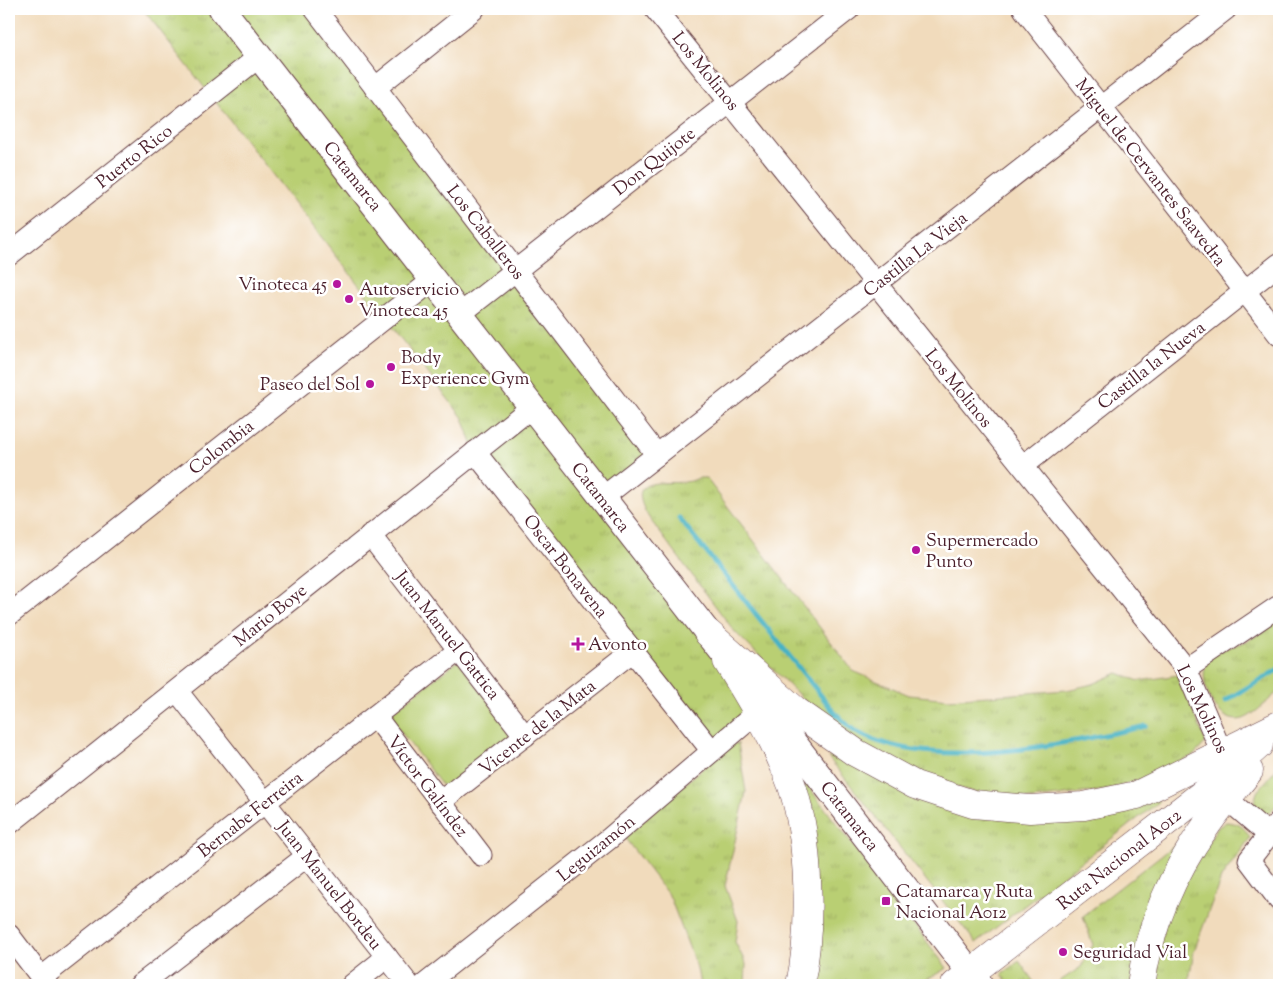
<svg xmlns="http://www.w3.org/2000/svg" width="1288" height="994" font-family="'Sorts Mill Goudy',serif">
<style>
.grass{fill:url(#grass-tufts);stroke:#82774f}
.park{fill:#b9cf73;stroke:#82774f}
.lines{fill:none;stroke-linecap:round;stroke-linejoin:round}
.stream{stroke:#46b2c4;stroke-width:5}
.minor-casing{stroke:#633b41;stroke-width:23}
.major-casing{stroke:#633b41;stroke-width:28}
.highway-casing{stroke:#633b41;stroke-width:29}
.minor{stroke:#fff;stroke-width:21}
.major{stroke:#fff;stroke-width:26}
.highway{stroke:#fff;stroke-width:28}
.poi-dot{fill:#b5179e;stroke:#fff;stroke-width:2}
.labels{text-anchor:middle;stroke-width:5;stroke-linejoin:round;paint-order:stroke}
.street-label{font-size:18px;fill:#4a1f2b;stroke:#fff}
.poi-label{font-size:18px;fill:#4a1f2b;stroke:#fff;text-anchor:start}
</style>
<defs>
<pattern id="grass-tufts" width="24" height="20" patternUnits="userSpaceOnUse" patternTransform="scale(1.25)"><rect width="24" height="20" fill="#b9cf73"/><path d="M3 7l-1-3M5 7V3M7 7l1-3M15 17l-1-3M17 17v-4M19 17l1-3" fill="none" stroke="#a1b164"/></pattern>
</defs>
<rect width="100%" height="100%" fill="#fff"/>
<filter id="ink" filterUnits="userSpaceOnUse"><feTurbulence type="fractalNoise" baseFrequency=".02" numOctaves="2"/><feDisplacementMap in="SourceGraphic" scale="10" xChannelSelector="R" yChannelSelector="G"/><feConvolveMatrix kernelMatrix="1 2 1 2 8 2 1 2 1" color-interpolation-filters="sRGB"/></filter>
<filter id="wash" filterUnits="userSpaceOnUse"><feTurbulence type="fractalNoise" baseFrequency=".0096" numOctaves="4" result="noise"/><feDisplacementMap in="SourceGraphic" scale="20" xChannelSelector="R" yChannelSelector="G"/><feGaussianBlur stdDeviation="1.12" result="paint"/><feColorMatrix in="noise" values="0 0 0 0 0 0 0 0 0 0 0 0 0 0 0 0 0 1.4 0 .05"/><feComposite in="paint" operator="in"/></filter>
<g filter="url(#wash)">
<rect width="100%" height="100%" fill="#f1dbbc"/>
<!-- grass -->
<g class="grass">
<polygon points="143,9 315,9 657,455 602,498 759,711 712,751 475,452 463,418"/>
<path d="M698 478H706L853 671 909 695 949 699 1067 690 1093 684 1118 673 1139 681 1178 675 1206 742 1194 755 1149 777 1107 790 1032 799 981 794 930 780 862 750 803 699 735 632 649 518C618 466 679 491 698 478Z"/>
<path d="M1279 620V691C1269 699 1255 715 1243 719 1218 727 1196 682 1207 662 1215 649 1235 647 1247 641 1258 636 1269 627 1279 620Z"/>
<polygon points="738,743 746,792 725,886 738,921 735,942 746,964 745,985 700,985 697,968 670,897 624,837 730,745"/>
<polygon points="828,757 841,757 958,808 1155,795 1159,802 976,943"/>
<polygon points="1279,766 1279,802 1268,814 1260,814 1253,806 1257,792"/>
<polygon points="804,781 947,968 917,985 811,985"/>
<path d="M1226 822C1239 823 1244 826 1250 838L1221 878 1194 951 1188 985H1150L1168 911 1217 828Z"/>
<polygon points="1187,835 1130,985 1054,985 1081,967 1093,945 1083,916"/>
<polygon points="1019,961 1036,985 1010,985 1002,975"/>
</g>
<!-- park -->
<polygon class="park" points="458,661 514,734 444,788 388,715"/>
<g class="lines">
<!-- stream -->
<g class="stream">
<path d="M679 518 835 713C842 719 850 729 858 733 936 773 1064 744 1146 726"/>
<polyline points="1225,701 1279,669"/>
</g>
</g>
</g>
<g filter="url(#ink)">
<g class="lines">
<!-- minor casing -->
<g class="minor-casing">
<g id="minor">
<polyline points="315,9 657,455"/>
<polyline points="655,9 1186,669 1222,753 1233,765"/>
<polyline points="1024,9 1279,335"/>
<polyline points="375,88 474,9"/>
<polyline points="9,255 260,56"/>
<polyline points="460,314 849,9"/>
<polyline points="475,452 712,751"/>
<polyline points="1023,466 1279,264"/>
<polyline points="602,498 1226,9"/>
<polyline points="370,535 525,736"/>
<polyline points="9,615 433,280"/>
<polyline points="1186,669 1279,606"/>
<polyline points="177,691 409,985"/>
<polyline points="375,716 481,855"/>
<polyline points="1227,799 1268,834"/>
<polyline points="440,802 633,651"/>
<polyline points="1279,822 1249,860 1279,900"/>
<polyline points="9,824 532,407"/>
<polyline points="9,935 47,985"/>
<polyline points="41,978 459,650"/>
<polyline points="140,985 307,856"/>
<polyline points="352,985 387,957"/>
<polyline points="424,985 610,838 765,706"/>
</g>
</g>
<!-- major casing -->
<g class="major-casing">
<g id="major">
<polyline points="222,9 722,651"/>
<polyline points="760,699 980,985"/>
</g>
</g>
<!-- highway casing -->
<g class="highway-casing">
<g id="highway">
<polyline points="708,633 796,711 856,753 915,785 973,804 1030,809 1084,806 1137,795 1279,725"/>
<path d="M727 661C752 701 776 741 792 786 810 840 812 930 800 985"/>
<polyline points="955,985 1214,785 1259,745"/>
<path d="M1141 985C1148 929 1173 872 1206 826 1219 807 1235 789 1249 771"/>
</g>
</g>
<!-- minor -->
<use href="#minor" class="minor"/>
<!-- major -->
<use href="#major" class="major"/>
<!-- highway -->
<use href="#highway" class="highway"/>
</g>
</g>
<!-- markers -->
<g class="poi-dot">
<circle cx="337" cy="284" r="5"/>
<circle cx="349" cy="299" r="5"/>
<circle cx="391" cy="367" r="5"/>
<circle cx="370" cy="384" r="5"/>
<circle cx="916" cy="550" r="5"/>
<path d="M575.5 636.5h5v5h5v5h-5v5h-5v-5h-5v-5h5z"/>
<rect x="881" y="896" width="10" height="10" rx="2.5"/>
<circle cx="1063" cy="952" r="5"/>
</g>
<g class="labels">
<!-- street labels -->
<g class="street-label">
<text transform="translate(706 71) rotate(51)" y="6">Los Molinos</text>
<text transform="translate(134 156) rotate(-38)" y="6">Puerto Rico</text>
<text transform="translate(654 161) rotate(-38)" y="6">Don Quijote</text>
<text transform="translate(1151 172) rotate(52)" y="6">Miguel de Cervantes Saavedra</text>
<text transform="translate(353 176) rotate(52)" y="6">Catamarca</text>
<text transform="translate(486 232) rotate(52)" y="6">Los Caballeros</text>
<text transform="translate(915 254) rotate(-38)" y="6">Castilla La Vieja</text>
<text transform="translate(1151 365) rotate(-38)" y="6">Castilla la Nueva</text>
<text transform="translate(959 388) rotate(51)" y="6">Los Molinos</text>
<text transform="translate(221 447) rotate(-38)" y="6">Colombia</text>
<text transform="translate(601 497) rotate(52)" y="6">Catamarca</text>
<text transform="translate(566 566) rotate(52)" y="6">Oscar Bonavena</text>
<text transform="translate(270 615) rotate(-39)" y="6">Mario Boye</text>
<text transform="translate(448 635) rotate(52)" y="6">Juan Manuel Gattica</text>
<text transform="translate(1203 709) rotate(64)" y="6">Los Molinos</text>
<text transform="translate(537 727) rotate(-38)" y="6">Vicente de la Mata</text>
<text transform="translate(428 786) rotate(53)" y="6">Víctor Galíndez</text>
<text transform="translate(250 814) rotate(-38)" y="6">Bernabe Ferreira</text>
<text transform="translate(850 816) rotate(52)" y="6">Catamarca</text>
<text transform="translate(596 848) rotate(-39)" y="6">Leguizamón</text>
<text transform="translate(1119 859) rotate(-38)" y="6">Ruta Nacional A012</text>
<text transform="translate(330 885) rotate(52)" y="6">Juan Manuel Bordeu</text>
</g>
<!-- poi labels -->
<g class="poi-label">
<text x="327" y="290" text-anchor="end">Vinoteca 45</text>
<text x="359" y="295">Autoservicio<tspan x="359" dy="21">Vinoteca 45</tspan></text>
<text x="401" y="363">Body<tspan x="401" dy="21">Experience Gym</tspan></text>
<text x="360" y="390" text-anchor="end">Paseo del Sol</text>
<text x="926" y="546">Supermercado<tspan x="926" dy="21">Punto</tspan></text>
<text x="588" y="650">Avonto</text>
<text x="896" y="897">Catamarca y Ruta<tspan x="896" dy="21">Nacional A012</tspan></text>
<text x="1073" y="958">Seguridad Vial</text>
</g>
</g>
<!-- margin -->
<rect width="1288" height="994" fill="none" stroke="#fff" stroke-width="30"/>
</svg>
